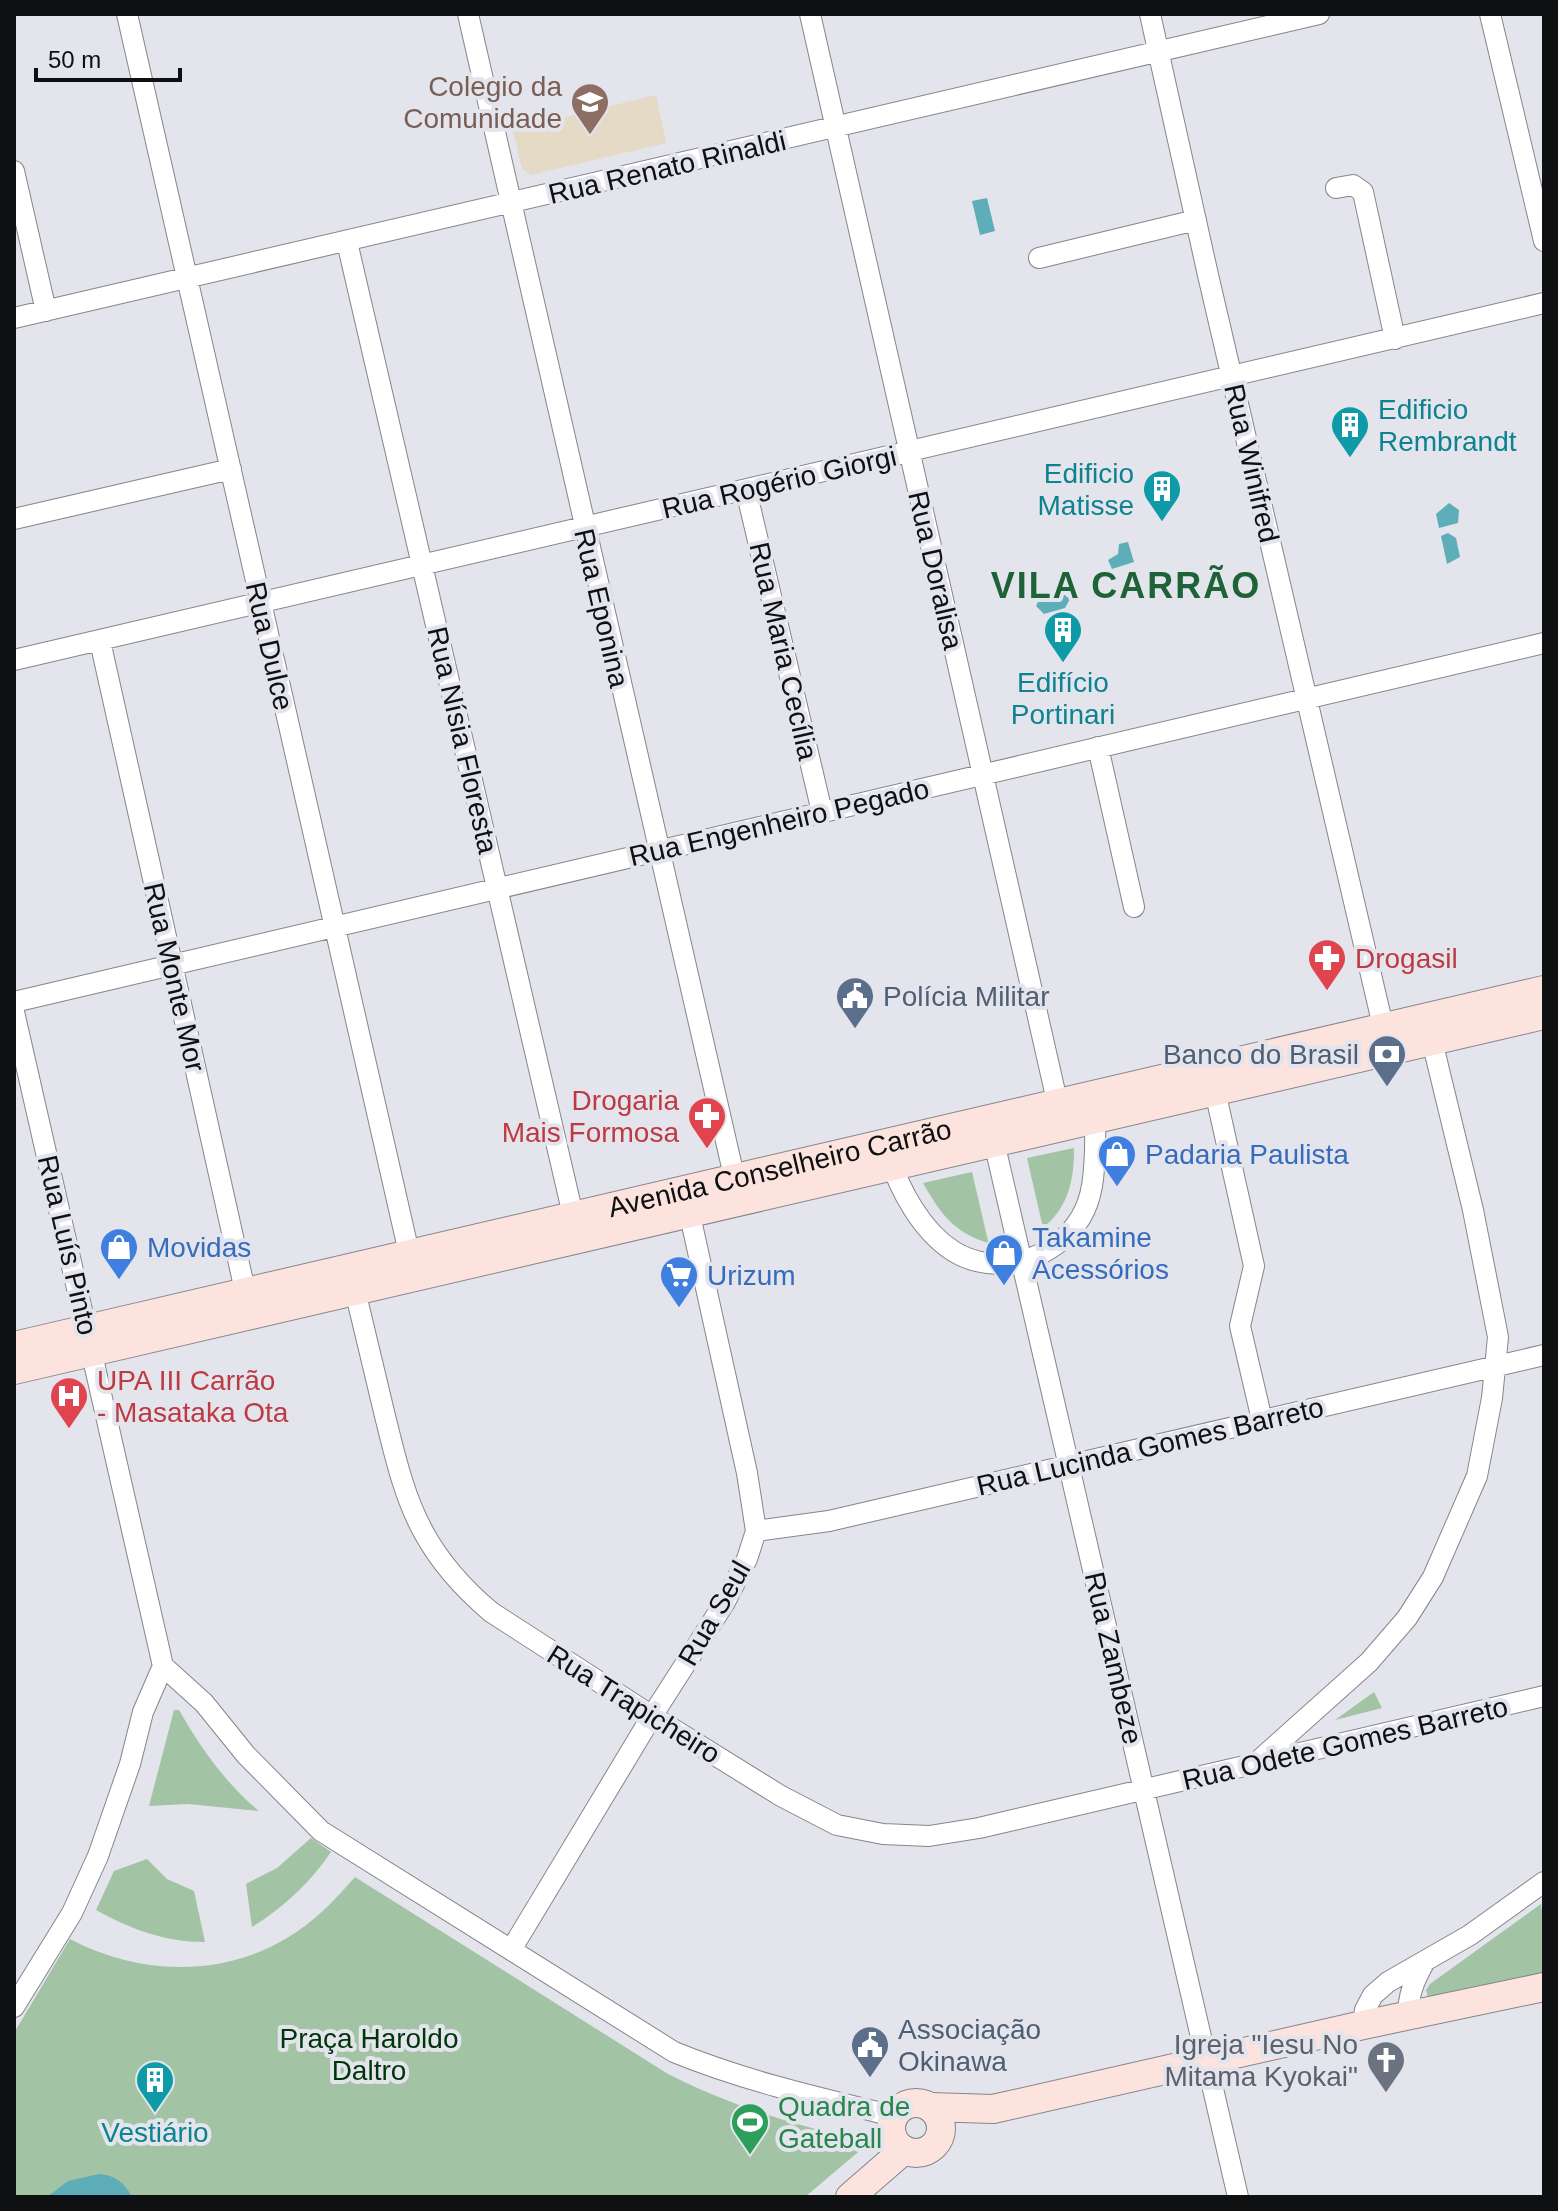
<svg xmlns="http://www.w3.org/2000/svg" width="1558" height="2211" viewBox="0 0 1558 2211" font-family="Arial,sans-serif">
<style>
.education{fill:#e4dac5}
.green{fill:#a2c3a4}
.water{fill:#5eaeba}
.lines{fill:none;stroke-linecap:round;stroke-linejoin:round}
.street-casing{stroke:#85858c;stroke-width:22}
.secondary-casing{stroke:#85858c;stroke-width:30}
.street{stroke:#fff;stroke-width:20}
.secondary{stroke:#fde3de;stroke-width:28}
.labels{text-anchor:middle;stroke-width:8;stroke-linejoin:round;paint-order:stroke}
.education-label{font-size:28px;fill:#785e54;stroke:#e3e4ec;text-anchor:end}
.street-label{font-size:28px;fill:#0f1012;stroke:#e3e4ec}
.culture-label{font-size:28px;fill:#0d838f;stroke:#e3e4ec}
.health-label{font-size:28px;fill:#be3a42;stroke:#e3e4ec;text-anchor:start}
.service-label{font-size:28px;fill:#4e5e75;stroke:#e3e4ec;text-anchor:start}
.shop-label{font-size:28px;fill:#366cbe;stroke:#e3e4ec;text-anchor:start}
.park-label{font-size:28px;fill:#00350a;stroke:#e3e4ec}
.worship-label{font-size:28px;fill:#5b616d;stroke:#e3e4ec;text-anchor:end}
.leisure-label{font-size:28px;fill:#27864d;stroke:#e3e4ec;text-anchor:start}
.district-label{font-size:36px;font-weight:bold;letter-spacing:2px;fill:#1d6337;stroke:#e3e4ec}
</style>
<rect width="100%" height="100%" fill="#e3e4ec"/>
<path class="education" d="M656,95L666,143L531,175L522,169L513,130Z"/>
<path class="green" d="M1074,1148C1074,1180 1069,1206 1043,1228L1027,1158Z
M972,1172L988,1241V1243C953,1232 941,1214 923,1183Z
M1374,1692L1382,1708L1335,1720Z
M174,1710H179C200,1747 226,1784 259,1811L188,1804L149,1806Z
M311,1838L331,1852C310,1883 284,1907 252,1927L246,1884L277,1868Z
M147,1859L167,1879L194,1891L205,1942C165,1942 130,1929 96,1910L114,1871Z
M355,1877L668,2074C733,2107 800,2127 870,2142L805,2197H14V2033L70,1939C137,1975 221,1978 287,1938C314,1922 335,1900 355,1877Z
M1541,1904L1544,1927V1977L1428,1997L1426,1990L1430,1984Z"/>
<path class="water" d="M987,198L995,231L980,235L972,201Z
M1449,503L1459,510L1458,523L1439,528L1436,514Z
M1448,533L1456,538L1460,557L1447,564L1441,536Z
M1128,542L1134,562L1112,569L1108,560L1118,554L1119,544Z
M1062,593L1070,599L1065,608L1044,614L1036,606L1040,598Z
M99,2174C115,2175 125,2183 132,2197H47L68,2181Z"/>
<g class="lines">
<defs>
<path id="street" d="M127,14L412,1266
M468,14L737,1189
M810,14L1060,1114
M1150,14L1208,275L1386,1039
M1490,14L1544,241
M14,171L46,311
M1336,188L1353,185L1363,192L1395,339
M347,242L576,1228
M1039,258L1196,220
M14,318L1319,14
M746,490L822,812
M14,519L231,469
M100,641L248,1304
M14,660L1544,303
M1098,747L1134,907
M14,1002L1544,643
M14,1012L163,1666
M1215,1091L1254,1266L1240,1326L1262,1420
M991,1129L1238,2197
M889,1155C899,1190 922,1231 953,1251C996,1278 1056,1260 1081,1217C1093,1197 1094,1174 1095,1151C1095,1137 1096,1123 1094,1108
M352,1278C363,1324 374,1370 385,1416C395,1456 404,1497 424,1533C441,1564 465,1590 491,1612L652,1716L781,1796L837,1825L883,1834L929,1836L979,1828L1544,1696
M756,1531L829,1521L1544,1355
M163,1666L204,1703L246,1755L321,1831L674,2052C745,2081 819,2098 894,2116
M1256,1763L1369,1662L1407,1618L1433,1577L1477,1476L1492,1398L1498,1337L1473,1210L1432,1041
M511,1950L652,1716L725,1602L747,1559L756,1531L747,1473L687,1202
M14,2007L72,1913L98,1856L130,1764L143,1712L163,1666
M1408,2017C1408,1995 1414,1981 1424,1963
M1363,2025L1365,2010L1373,1995L1388,1982L1470,1935L1544,1882"/>
<g id="secondary">
<path id="s1" d="M14,1346L1544,990"/>
<path d="M14,1370L1544,1015"/>
<circle cx="916" cy="2128" r="25"/>
<path d="M930,2107L993,2109L1363,2025L1544,1987"/>
<path d="M850,2197L904,2150"/>
</g>
</defs>
<use href="#street" class="street-casing"/>
<use href="#secondary" class="secondary-casing"/>
<use href="#street" class="street"/>
<use href="#secondary" class="secondary"/>
</g>
<defs>
<symbol id="school-pin" viewBox="-11 -11 22 30"><path d="M0 17L-7.5 6A9.5 9.5 0 1 1 7.5 6Z" fill="#8d6e63" stroke="#e3e4ec"/><path d="M0-5L7-2L0 1L-7-2ZM-4 1L0 2.5L4 1V4Q0 6-4 4Z" fill="#fff"/></symbol>
<symbol id="building-pin" viewBox="-11 -11 22 30"><path d="M0 17L-7.5 6A9.5 9.5 0 1 1 7.5 6Z" fill="#0f9aa8" stroke="#e3e4ec"/><path d="M-4-6H4V6H1V3H-1V6H-4ZM-2.5-4.3h1.7v1.8h-1.7ZM.8-4.3h1.7v1.8H.8ZM-2.5-1h1.7V.8h-1.7ZM.8-1h1.7V.8H.8Z" fill="#fff"/></symbol>
<symbol id="pharmacy-pin" viewBox="-11 -11 22 30"><path d="M0 17L-7.5 6A9.5 9.5 0 1 1 7.5 6Z" fill="#e0444e" stroke="#e3e4ec"/><path d="M-2-6h4v4h4v4h-4v4h-4v-4h-4v-4h4Z" fill="#fff"/></symbol>
<symbol id="civic-pin" viewBox="-11 -11 22 30"><path d="M0 17L-7.5 6A9.5 9.5 0 1 1 7.5 6Z" fill="#5c6f8a" stroke="#e3e4ec"/><path d="M-.6-6.5H3V-4.5H.6V-3L4-1V1h2V6H-6V1h2V-1L-.6-3ZM-1.2 2.5V6h2.4V2.5Z" fill="#fff"/></symbol>
<symbol id="bank-pin" viewBox="-11 -11 22 30"><path d="M0 17L-7.5 6A9.5 9.5 0 1 1 7.5 6Z" fill="#5c6f8a" stroke="#e3e4ec"/><path d="M-6-4H6V4H-6ZM0-2.3a2.3 2.3 0 1 0 0 4.6a2.3 2.3 0 1 0 0-4.6Z" fill="#fff"/></symbol>
<symbol id="shop-pin" viewBox="-11 -11 22 30"><path d="M0 17L-7.5 6A9.5 9.5 0 1 1 7.5 6Z" fill="#3f7fe0" stroke="#e3e4ec"/><path d="M-5-2.5h2.3a2.7 3.5 0 0 1 5.4 0H5L5.5 6h-11ZM-1.5-2.5h3a1.5 2.3 0 0 0-3 0Z" fill="#fff"/></symbol>
<symbol id="supermarket-pin" viewBox="-11 -11 22 30"><path d="M0 17L-7.5 6A9.5 9.5 0 1 1 7.5 6Z" fill="#3f7fe0" stroke="#e3e4ec"/><path d="M-6-5.5h2.5l.6 2H6L4.5 2H-2.5L-4.4-4H-6ZM-1.5 3.2a1.3 1.3 0 1 0 .1 0ZM3 3.2a1.3 1.3 0 1 0 .1 0Z" fill="#fff"/></symbol>
<symbol id="hospital-pin" viewBox="-11 -11 22 30"><path d="M0 17L-7.5 6A9.5 9.5 0 1 1 7.5 6Z" fill="#e0444e" stroke="#e3e4ec"/><path d="M-5-5h3v3.5h4V-5h3V5h-3V1.5h-4V5h-3Z" fill="#fff"/></symbol>
<symbol id="church-pin" viewBox="-11 -11 22 30"><path d="M0 17L-7.5 6A9.5 9.5 0 1 1 7.5 6Z" fill="#6b7280" stroke="#e3e4ec"/><path d="M-1.2-6h2.4v3.5h3.3v2.4h-3.3V6h-2.4V-.1h-3.3v-2.4h3.3Z" fill="#fff"/></symbol>
<symbol id="stadium-pin" viewBox="-11 -11 22 30"><path d="M0 17L-7.5 6A9.5 9.5 0 1 1 7.5 6Z" fill="#2e9e5b" stroke="#e3e4ec"/><path d="M0-5a6.5 5 0 1 0 0 10a6.5 5 0 1 0 0-10ZM-3.5-1.8h7v3.6h-7Z" fill="#fff"/></symbol>
</defs>
<g fill-rule="evenodd">
<use href="#school-pin" x="568" y="80" width="44" height="60"/>
<use href="#building-pin" x="1328" y="403" width="44" height="60"/>
<use href="#building-pin" x="1140" y="467" width="44" height="60"/>
<use href="#building-pin" x="1041" y="608" width="44" height="60"/>
<use href="#pharmacy-pin" x="1305" y="936" width="44" height="60"/>
<use href="#civic-pin" x="833" y="974" width="44" height="60"/>
<use href="#bank-pin" x="1365" y="1032" width="44" height="60"/>
<use href="#pharmacy-pin" x="685" y="1094" width="44" height="60"/>
<use href="#shop-pin" x="1095" y="1132" width="44" height="60"/>
<use href="#shop-pin" x="97" y="1225" width="44" height="60"/>
<use href="#shop-pin" x="982" y="1231" width="44" height="60"/>
<use href="#supermarket-pin" x="657" y="1253" width="44" height="60"/>
<use href="#hospital-pin" x="47" y="1374" width="44" height="60"/>
<use href="#civic-pin" x="848" y="2023" width="44" height="60"/>
<use href="#church-pin" x="1364" y="2038" width="44" height="60"/>
<use href="#building-pin" x="133" y="2058" width="44" height="60"/>
<use href="#stadium-pin" x="728" y="2100" width="44" height="60"/>
</g>
<g class="labels">
<g class="education-label">
<text x="562" y="96">Colegio da<tspan x="562" dy="32">Comunidade</tspan></text>
</g>
<g class="street-label">
<text transform="translate(667 167) rotate(-13)" y="10">Rua Renato Rinaldi</text>
<text transform="translate(1252 463) rotate(77)" y="10">Rua Winifred</text>
<text transform="translate(779 482) rotate(-13)" y="10">Rua Rogério Giorgi</text>
<text transform="translate(936 570) rotate(77)" y="10">Rua Doralisa</text>
<text transform="translate(602 608) rotate(77)" y="10">Rua Eponina</text>
<text transform="translate(270 646) rotate(77)" y="10">Rua Dulce</text>
<text transform="translate(784 651) rotate(77)" y="10">Rua Maria Cecília</text>
<text transform="translate(463 740) rotate(77)" y="10">Rua Nísia Floresta</text>
<text transform="translate(779 822) rotate(-13)" y="10">Rua Engenheiro Pegado</text>
<text transform="translate(175 977) rotate(77)" y="10">Rua Monte Mor</text>
<text dy="10" stroke="none"><textPath href="#s1" startOffset="786">Avenida Conselheiro Carrão</textPath></text>
<text transform="translate(68 1245) rotate(77)" y="10">Rua Luís Pinto</text>
<text transform="translate(1150 1446) rotate(-13)" y="10">Rua Lucinda Gomes Barreto</text>
<text transform="translate(714 1613) rotate(-60)" y="10">Rua Seul</text>
<text transform="translate(1114 1658) rotate(77)" y="10">Rua Zambeze</text>
<text transform="translate(634 1704) rotate(32)" y="10">Rua Trapicheiro</text>
<text transform="translate(1345 1743) rotate(-13)" y="10">Rua Odete Gomes Barreto</text>
</g>
<g class="culture-label">
<text x="1378" y="419" text-anchor="start">Edificio<tspan x="1378" dy="32">Rembrandt</tspan></text>
<text x="1134" y="483" text-anchor="end">Edificio<tspan x="1134" dy="32">Matisse</tspan></text>
<text x="1063" y="692">Edifício<tspan x="1063" dy="32">Portinari</tspan></text>
<text x="155" y="2142">Vestiário</text>
</g>
<g class="health-label">
<text x="1355" y="968">Drogasil</text>
<text x="679" y="1110" text-anchor="end">Drogaria<tspan x="679" dy="32">Mais Formosa</tspan></text>
<text x="97" y="1390">UPA III Carrão<tspan x="97" dy="32">- Masataka Ota</tspan></text>
</g>
<g class="service-label">
<text x="883" y="1006">Polícia Militar</text>
<text x="1359" y="1064" text-anchor="end">Banco do Brasil</text>
<text x="898" y="2039">Associação<tspan x="898" dy="32">Okinawa</tspan></text>
</g>
<g class="shop-label">
<text x="1145" y="1164">Padaria Paulista</text>
<text x="1032" y="1247">Takamine<tspan x="1032" dy="32">Acessórios</tspan></text>
<text x="147" y="1257">Movidas</text>
<text x="707" y="1285">Urizum</text>
</g>
<g class="park-label">
<text x="369" y="2048">Praça Haroldo<tspan x="369" dy="32">Daltro</tspan></text>
</g>
<g class="worship-label">
<text x="1358" y="2054">Igreja "Iesu No<tspan x="1358" dy="32">Mitama Kyokai"</tspan></text>
</g>
<g class="leisure-label">
<text x="778" y="2116">Quadra de<tspan x="778" dy="32">Gateball</tspan></text>
</g>
<g class="district-label">
<text x="1126" y="598">VILA CARRÃO</text>
</g>
</g>
<rect width="1558" height="2211" fill="none" stroke="#0f1012" stroke-width="32"/>
<path d="M36 68v12h144v-12" fill="none" stroke="#0f1012" stroke-width="4"/>
<text x="48" y="68" font-size="24" fill="#0f1012" stroke="#e3e4ec" stroke-width="6" paint-order="stroke">50 m</text>
</svg>
